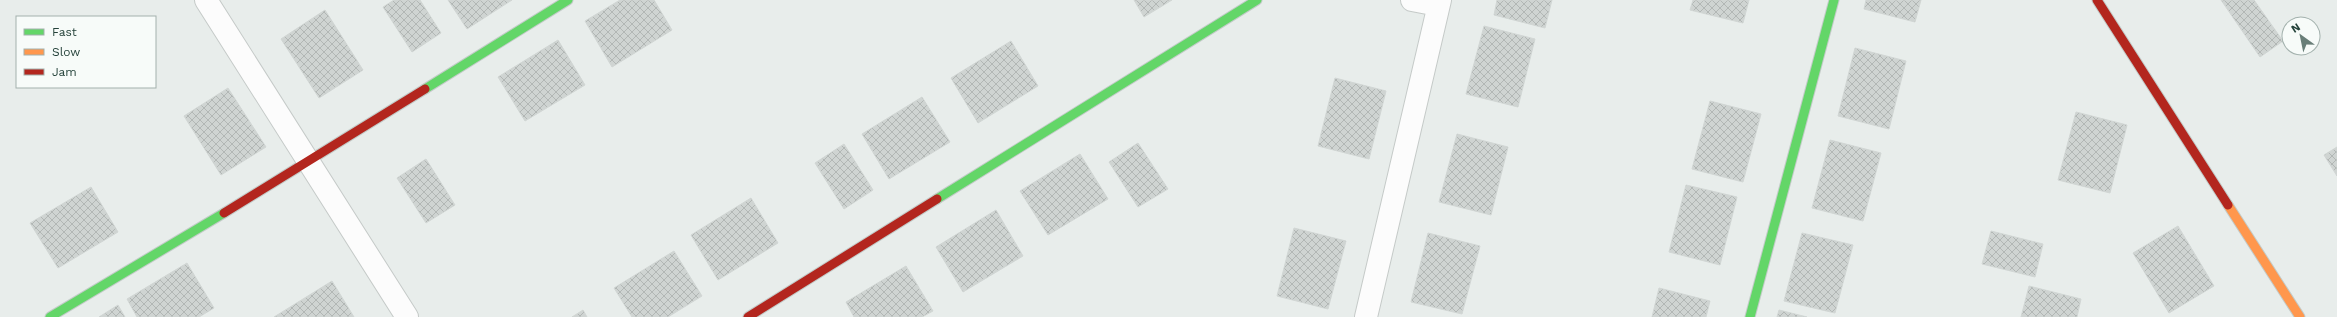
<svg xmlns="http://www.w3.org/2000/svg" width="2337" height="317" viewBox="0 0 2337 317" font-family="'Work Sans',sans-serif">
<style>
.building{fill:url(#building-cross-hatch);stroke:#d1d6d4}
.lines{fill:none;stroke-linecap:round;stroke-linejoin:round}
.street-casing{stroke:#c5cac8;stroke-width:24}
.fast-casing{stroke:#c3cbc8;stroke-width:11}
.slow-casing{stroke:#c3cbc8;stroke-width:11}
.jam-casing{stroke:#c3cbc8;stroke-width:11}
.street{stroke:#fcfcfc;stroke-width:22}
.fast{stroke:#63d668;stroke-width:9}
.slow{stroke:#ff974d;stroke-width:9}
.jam{stroke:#b3261e;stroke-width:9}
</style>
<defs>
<pattern id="building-cross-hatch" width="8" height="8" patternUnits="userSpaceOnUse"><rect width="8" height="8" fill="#cfd4d2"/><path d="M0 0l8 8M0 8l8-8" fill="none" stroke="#b2b7b5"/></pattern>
</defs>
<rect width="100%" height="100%" fill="#e8edeb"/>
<path class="building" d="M394,0H420L441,33L412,52L383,7Z
M448,0H512L467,29Z
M620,0H654L672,30L612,67L585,21Z
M1134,0H1172L1144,17Z
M1497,0H1552L1545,28L1494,15Z
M1693,0H1749L1743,23L1690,10Z
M1866,0H1921L1915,22L1864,9Z
M2221,0H2254L2283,41L2260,57Z
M325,10L363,70L319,98L281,39Z
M1484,26L1535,39L1518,107L1466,94Z
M558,40L585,85L525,121L498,77Z
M1011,41L1038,86L978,123L951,78Z
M1855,48L1906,61L1889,129L1838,116Z
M1335,78L1386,91L1369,159L1318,146Z
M228,88L266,147L221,175L184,116Z
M922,97L950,142L889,179L862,134Z
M1710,101L1761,114L1743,182L1692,169Z
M2076,112L2127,125L2110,193L2058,180Z
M1457,134L1508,147L1491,215L1439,202Z
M1830,140L1881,153L1863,221L1812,208Z
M1138,143L1168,189L1138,207L1109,162Z
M844,144L873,190L844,209L815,163Z
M2337,147V176L2324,155Z
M1080,154L1108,199L1048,235L1020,191Z
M426,159L455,205L426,223L397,178Z
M1686,185L1737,197L1720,265L1669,252Z
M91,187L118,232L58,268L30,223Z
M751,198L778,243L718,280L691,235Z
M996,210L1023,256L963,292L936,247Z
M2178,226L2214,286L2169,313L2133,253Z
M1294,228L1346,241L1328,309L1277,296Z
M1991,231L2043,244L2035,277L1982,264Z
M1428,233L1480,246L1462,314L1411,302Z
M1802,233L1853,245L1835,313L1784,301Z
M674,251L702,296L668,317H632L614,288Z
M187,263L214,308L199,317H137L127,299Z
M906,266L933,311L922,317H854L846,302Z
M332,281L354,317H274Z
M2029,286L2081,299L2077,317H2021Z
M1659,288L1710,301L1706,317H1652Z
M118,305L125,317H99Z
M583,310L587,317H572Z
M1779,310L1807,317H1777Z"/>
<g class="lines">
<defs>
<path id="street" d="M206,0L407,317
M1412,0L1438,5
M1366,317L1440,0"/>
<path id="fast" d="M425,89L568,0
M937,199L1257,0
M50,317L224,213
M1750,317L1834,0"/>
<path id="slow" d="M2228,205L2300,317"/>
<path id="jam" d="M2097,0L2228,205
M224,213L425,89
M748,317L937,199"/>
</defs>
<use href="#street" class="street-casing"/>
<use href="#fast" class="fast-casing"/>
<use href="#slow" class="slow-casing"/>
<use href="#jam" class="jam-casing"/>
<use href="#street" class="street"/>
<use href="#fast" class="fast"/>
<use href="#slow" class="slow"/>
<use href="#jam" class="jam"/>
</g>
<rect x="16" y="16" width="140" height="72" fill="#f7fbf9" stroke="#a3b1ad"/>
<rect x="24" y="29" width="20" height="6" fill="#63d668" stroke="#a3b1ad"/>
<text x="52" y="36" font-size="12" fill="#24423a">Fast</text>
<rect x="24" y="49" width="20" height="6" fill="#ff974d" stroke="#a3b1ad"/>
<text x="52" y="56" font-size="12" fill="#24423a">Slow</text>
<rect x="24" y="69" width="20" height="6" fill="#b3261e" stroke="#a3b1ad"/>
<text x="52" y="76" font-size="12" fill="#24423a">Jam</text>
<g transform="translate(2301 36) rotate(327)"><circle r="19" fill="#f7fbf9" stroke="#a3b1ad"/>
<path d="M0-3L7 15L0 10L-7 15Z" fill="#697e78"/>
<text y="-6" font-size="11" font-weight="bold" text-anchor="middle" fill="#24423a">N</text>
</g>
</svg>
